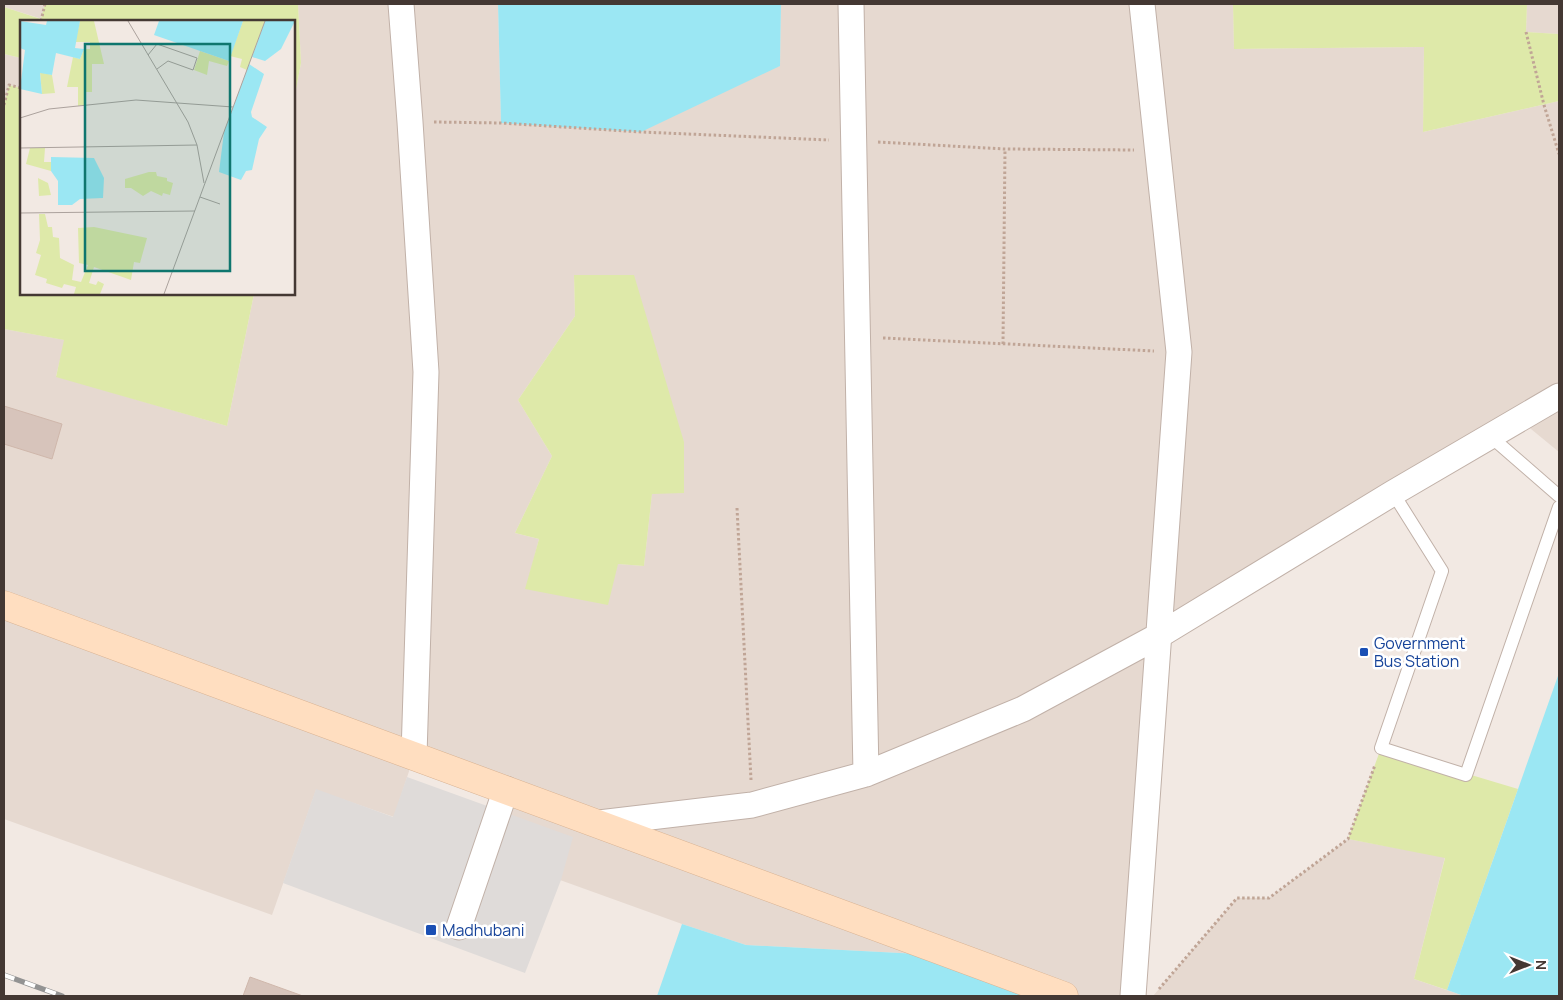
<svg xmlns="http://www.w3.org/2000/svg" width="1563" height="1000" viewBox="0 0 1563 1000" font-family="Manrope,sans-serif">
<style>
.residential{fill:#e6d9d0;fill-rule:evenodd}
.green{fill:#dee9a9}
.parking{fill:#dfdbd9}
.water{fill:#9be7f3}
.building{fill:#d7c4bb;stroke:#cfb7ab}
.lines{fill:none;stroke-linecap:round;stroke-linejoin:round}
.service-casing{stroke:#c1b1a8;stroke-width:14}
.minor-casing{stroke:#c1b1a8;stroke-width:27}
.secondary-casing{stroke:#d8b292;stroke-width:29}
.path{stroke:#c0a596;stroke-width:3;stroke-dasharray:2.5 2.5;stroke-linecap:butt}
.service{stroke:#fff;stroke-width:12}
.minor{stroke:#fff;stroke-width:25}
.secondary{stroke:#ffdec0;stroke-width:28}
.rail-casing{stroke:#939393;stroke-width:5.5}
.rail{stroke:#fff;stroke-width:4;stroke-dasharray:11;stroke-linecap:butt}
.transit-dot{fill:#1a4fb4;stroke:#fff;stroke-width:2}
.labels{text-anchor:middle;stroke-width:5;stroke-linejoin:round;paint-order:stroke}
.transit-label{font-size:16px;fill:#164399;stroke:#fff;text-anchor:start}
.inset-road{fill:none;stroke:#aca29d;stroke-width:1}
.view{fill:#0f766e;fill-opacity:0.15;stroke:#0f766e;stroke-width:2.5}
.inset-edge{fill:none;stroke:#443833;stroke-width:2.5}
</style>
<rect width="100%" height="100%" fill="#f2e9e3"/>
<path class="residential" d="M4,4H45L42,19L4,7Z
M298,4H498L501,123L780,66L781,4H1233L1234,49L1424,47L1423,132L1559,101V452L1519,419L1159,636L1133,996H1064L957,956L746,945L682,924L485,853L506,789L414,756L394,817L316,790L272,915L4,819V329L65,340L56,376L227,426L254,294H294V100L301,63ZM574,275L652,493L644,566L618,564L526,589L539,539L515,533L552,456L518,400L575,316Z
M1527,4H1559V34L1526,32Z
M4,54L21,58V88L9,85L4,105Z
M1348,839L1445,857L1414,979L1464,996H1153L1237,898H1269Z"/>
<path class="green" d="M45,4H298L301,63L294,100V21H21V58L4,54V7L41,19Z
M1233,4H1527L1526,32L1559,34V101L1423,132L1424,47L1234,49Z
M9,85L21,88V294H254L227,426L56,377L64,340L4,329V105Z
M574,275H634L684,442V493L652,494L644,566L618,564L608,605L525,589L539,539L515,533L552,456L518,400L575,316Z
M1381,748L1518,789L1447,990L1414,979L1445,858L1348,839Z"/>
<path class="parking" d="M407,777L573,837L561,880L525,973L283,883L316,789L393,817Z"/>
<path class="water" d="M498,4H781L780,66L641,132L501,123Z
M1559,673V996H1464L1447,990Z
M682,924L746,945L957,956L1064,996H657Z"/>
<path class="building" d="M4,406L62,424L52,459L4,444Z
M250,977L303,996H243Z"/>
<g class="lines">
<defs>
<path id="service" d="M1490,436L1559,496
M1393,493L1442,571L1381,748L1466,775L1559,507"/>
<path id="minor" d="M401,4L410,122L426,372L414,755
M851,4L866,774
M599,823L752,805L866,774L1023,709L1158,636L1393,493L1559,396
M459,927L506,789
M1133,996L1179,352L1142,4"/>
<path id="secondary" d="M4,605L1064,996"/>
</defs>
<use href="#service" class="service-casing"/>
<use href="#minor" class="minor-casing"/>
<use href="#secondary" class="secondary-casing"/>
<path class="path" d="M41,21L45,4
M1526,32L1544,105L1559,154
M4,105L9,85L21,88
M434,122L501,123L641,132L829,140
M878,142L1005,149L1134,150
M883,338L1154,351
M1003,344L1005,149
M737,508L751,780
M1159,989L1237,898H1269L1348,839L1375,765"/>
<use href="#service" class="service"/>
<use href="#minor" class="minor"/>
<use href="#secondary" class="secondary"/>
<defs>
<path id="rail" d="M4,975L62,996"/>
</defs>
<use href="#rail" class="rail-casing"/>
<use href="#rail" class="rail"/>
</g>
<g class="transit-dot">
<rect x="1359" y="647" width="10" height="10" rx="2.5"/>
<rect x="425" y="924" width="12" height="12" rx="2.5"/>
</g>
<g class="labels">
<g class="transit-label">
<text x="1374" y="649">Government<tspan x="1374" dy="18">Bus Station</tspan></text>
<text x="442" y="936">Madhubani</text>
</g>
</g>
<g transform="translate(20 20)">
<rect width="275" height="275" fill="#f2e9e3"/>
<path d="M60,1H74L84,44H72V72H65V85L58,86V67H47L53,37L60,39L64,29H70V22H55ZM223,1H245L227,50L220,47L222,39L210,36ZM180,31L209,41L207,46L189,41L187,55L174,50ZM20,52L32,55L35,73L22,74ZM10,128H25L24,142H31V151L6,144ZM129,152H136L137,156L147,158V161L153,163L150,175L143,173L142,176L131,171L123,176L111,168H105V159ZM18,158L28,163L31,175L19,176ZM19,194H25L28,207H32L33,217L39,218L40,238L54,245L52,260L61,262L68,245L59,243L58,208L74,207L127,218L120,243L114,242L111,260L74,247L69,263L76,265L78,261L84,264L80,274H54L56,267L44,264L42,268L26,263L27,259L15,255L21,235L16,233L20,220Z" fill="#dee9a9"/>
<path d="M0,1L26,5L27,1H60L55,28L64,29L60,39L36,33L32,55L20,53L22,74L0,69L5,30L0,28ZM139,1H223L209,41L134,15ZM245,1H275L261,29L245,41L232,37ZM229,44L244,54L231,92L232,97L247,107L239,119L232,150L226,151L221,160L199,152L204,112ZM31,137L74,138L84,158L83,178L60,179L52,185H38V161L31,151Z" fill="#9be7f3"/>
<path class="inset-road" d="M108,1L168,102L177,125L184,163M128,35L137,24L177,38L173,50L148,41L137,49M0,98L29,89L116,80L213,87M0,128L177,125M180,177L200,184M0,193L175,191M144,274L245,1"/>
<path class="view" d="M65,24H210V251H65Z"/>
<rect width="275" height="275" class="inset-edge"/>
</g>
<rect width="1563" height="1000" fill="none" stroke="#443833" stroke-width="10"/>
<g transform="translate(1528 965) rotate(90)" stroke="#ffffff" stroke-width="4" paint-order="stroke">
<path d="M0-4L9 19L0 12L-9 19Z" fill="#443833"/>
<text y="-8" font-size="14" font-weight="bold" text-anchor="middle" fill="#443833">N</text>
</g>
</svg>
